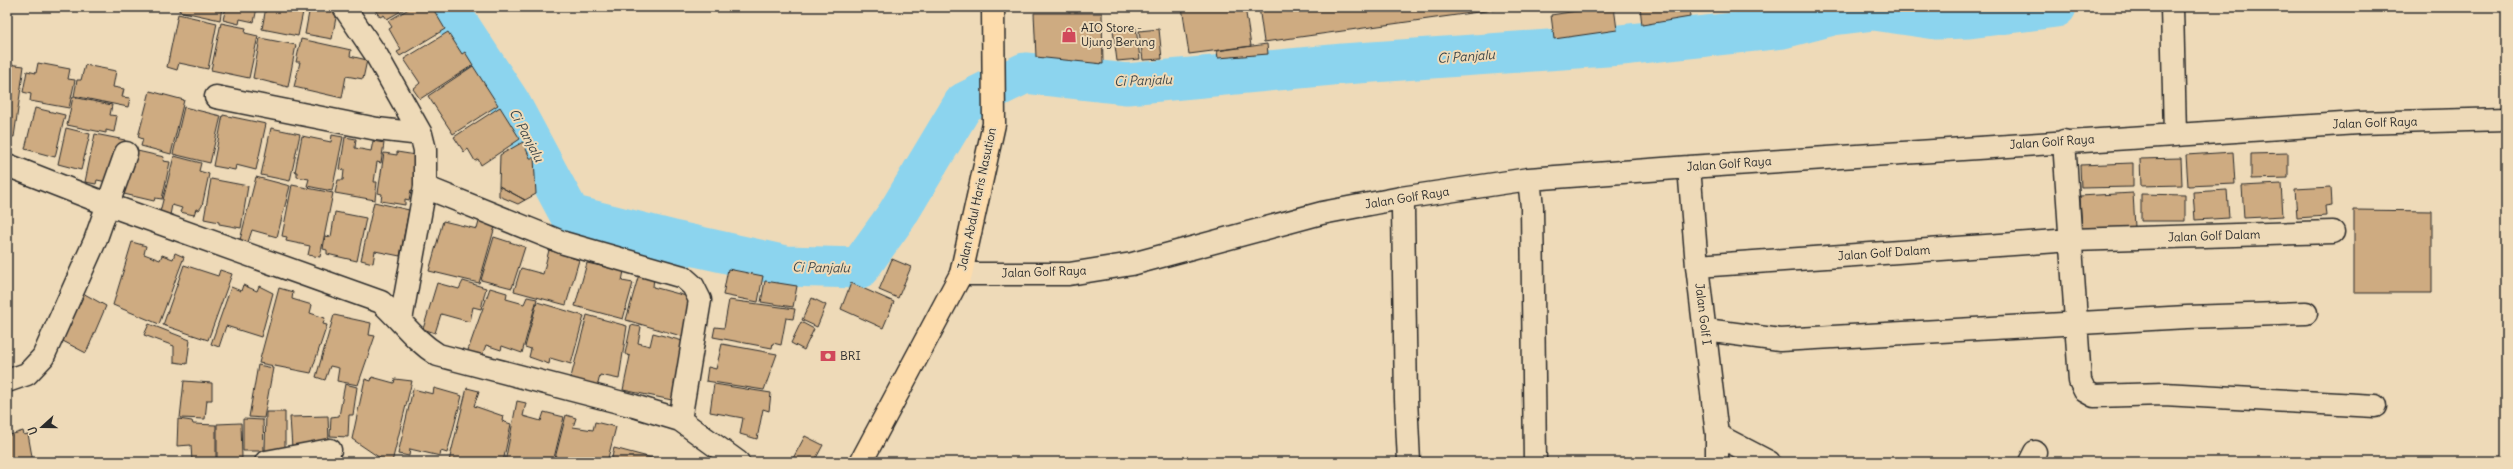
<svg xmlns="http://www.w3.org/2000/svg" width="2513" height="469" viewBox="0 0 2513 469" font-family="Delius,sans-serif">
<style>
.lines{fill:none;stroke-linecap:round;stroke-linejoin:round}
.river{stroke:#8cd4ee;stroke-width:41}
.building{fill:#ceab81;stroke:#2b2b2b}
.minor-casing{stroke:#2b2b2b;stroke-width:25}
.highway-casing{stroke:#2b2b2b;stroke-width:25}
.minor{stroke:#eedab8;stroke-width:22}
.highway{stroke:#fddcac;stroke-width:22}
.labels{text-anchor:middle;stroke-width:4;stroke-linejoin:round;paint-order:stroke}
.poi-label{font-size:12px;fill:#2b2b2b;stroke:#eedab8;text-anchor:start}
.street-label{font-size:12px;fill:#2b2b2b;stroke:#eedab8}
.water-label{font-size:13px;font-style:italic;fill:#3a4448;stroke:#eedab8}
</style>
<rect width="100%" height="100%" fill="#eedab8"/>
<filter id="ink" filterUnits="userSpaceOnUse"><feTurbulence type="fractalNoise" baseFrequency=".025" numOctaves="2"/><feDisplacementMap in="SourceGraphic" scale="8" xChannelSelector="R" yChannelSelector="G"/><feConvolveMatrix kernelMatrix="1 2 1 2 8 2 1 2 1" color-interpolation-filters="sRGB"/></filter>
<g filter="url(#ink)">
<g class="lines">
<path class="river" d="M447,7L510,103L570,215L673,241L786,266L859,268L897,215L964,103L1025,73L1127,84L1343,64L1621,45L1783,28L1833,15L1874,10L1936,19L1969,18L2056,7"/>
</g>
<path class="building" d="M180,7H222L220,20L179,11Z
M226,7H264L263,9L257,8L254,22L240,19L239,24L223,20Z
M266,7H304L298,36L262,29Z
M310,7H328L327,10L337,12L332,39L305,34Z
M373,7H408L387,19L384,15L380,17Z
M412,7H432L445,29L400,56L397,52L401,50L389,29L392,27L388,21Z
M1182,7H1245L1251,46L1189,54Z
M1259,7H1514L1264,42Z
M1603,7H1614L1617,30L1554,39L1551,15Z
M1640,7H1689L1690,17L1642,25Z
M1739,7H1750L1751,9L1740,11Z
M1034,13H1102L1103,64L1036,57Z
M178,14L217,23L208,69L179,63L177,70L167,67Z
M221,23L246,28L245,33L258,36L249,78L211,70Z
M1136,28L1140,59L1117,61L1113,30Z
M1159,29L1162,59L1143,60L1139,31Z
M448,32L462,54L465,52L473,65L420,99L413,89L420,83L404,59Z
M260,38L296,45L288,87L253,78Z
M301,39L351,50L350,56L367,60L363,79L346,76L342,98L294,87L300,62H296Z
M1267,44L1268,54L1218,58L1217,51Z
M38,63L70,69L68,79L75,80L69,108L30,101L31,94L23,92L27,71L36,73Z
M7,64L24,66L14,137L7,136Z
M85,65L116,71L113,87L124,89L122,97L130,98L128,107L74,96L77,80H81Z
M473,66L498,105L453,134L428,96Z
M150,91L184,100L171,154L141,146L143,139L138,137Z
M73,97L112,105L110,115L117,116L114,132L106,130V133L67,125Z
M184,107L221,116L210,163L173,154Z
M500,107L520,139L481,165L478,159L475,161L468,149L464,152L454,137Z
M35,108L65,115L55,157L25,149Z
M223,115L266,124L256,170L236,165L235,170L213,166Z
M66,128L90,134L81,170L58,164Z
M271,128L300,134L290,181L261,175Z
M95,134L125,140L121,157L113,155L107,182L97,180L96,184L85,182Z
M332,135L343,137L332,191L307,186L309,179L297,177V172H295L302,136L331,142Z
M345,137L356,139L355,148L371,151L373,141L384,143L381,163L377,162L374,182H377L375,200L335,193L338,180H343L344,170L340,169Z
M523,142L530,158H534L536,194L525,200L499,186L500,155Z
M133,150L164,157L163,161L170,162L162,199L155,198L154,201L124,194Z
M397,152L416,155L417,171L414,191L411,190L409,200L405,199V205L381,201L382,194L378,193L384,153L397,155Z
M2233,152L2235,184L2188,186L2186,155Z
M2288,153V178L2251,179V154Z
M174,156L201,163L199,171L209,174L202,206L199,210L196,209L194,215L180,212L182,208L172,205L170,215L160,212Z
M2181,158L2182,185L2141,186L2140,159Z
M2133,163V187L2081,188L2080,165Z
M256,177L290,186L277,237L252,230L248,242L240,240Z
M211,179L248,186L241,228L219,224V222L204,219Z
M2281,184L2283,216L2244,218L2242,186Z
M292,185L333,193L320,257L308,255L310,246L286,241L287,237L282,236Z
M499,186L525,200L518,204L499,196Z
M2331,187L2332,205L2325,206L2326,216L2297,218L2295,189Z
M2227,190L2229,218L2195,220L2193,192Z
M2133,193L2135,227L2082,229L2080,196Z
M2141,194L2185,195V221H2141Z
M374,202L409,210L400,256L375,251L373,263L361,260Z
M2354,210L2432,211V293H2354Z
M335,212L366,218L357,261L327,254V250L323,249L325,236L331,237Z
M480,218L496,223L479,283L429,271L443,221L477,229Z
M494,237L525,247L512,288L481,280Z
M132,242L146,246L144,254L160,260L162,255L173,259L175,253L184,257L159,324L113,305Z
M549,250L579,260L566,305L514,291L521,268L543,274Z
M892,259L911,267L898,298L879,290Z
M587,263L624,271L622,281L633,283L623,319L575,306Z
M184,265L218,276L220,270L232,274L208,340L163,325Z
M728,269L763,276L758,302L723,295Z
M639,274L654,277L653,287L690,297L685,321L692,322L688,338L626,320Z
M463,281L486,288L481,309L473,307L470,322L441,314L435,333L423,329L437,283L459,289Z
M765,281L797,286L793,307L761,302Z
M851,283L894,302L883,328L841,309Z
M243,285L257,291L259,286L273,293L261,337L226,326L219,347L211,344L231,287L241,291Z
M279,288L293,292L292,299L312,305L310,313L325,318L323,324L327,325L311,373L259,363Z
M490,288L507,293L506,299L524,304L527,297L537,299L522,353L502,346L501,350L486,345L481,358L467,353Z
M81,292L106,306L86,353L59,339Z
M812,298L826,305L817,327L802,320Z
M729,300L795,309L793,319L786,318L781,345L773,343L772,348L713,337L715,327L724,328Z
M537,302L584,316L571,364L550,358L549,364L529,357L531,349L525,347Z
M334,315L371,323L369,335L375,336L358,385L337,381L339,368L330,366L325,380L316,377Z
M587,315L627,326L619,379L600,375L597,388L570,381Z
M801,322L814,329L804,350L791,343Z
M149,324L190,340L187,364L174,362V346L144,335Z
M631,325L641,327L638,343L650,346L653,333L683,341L672,400L623,390L630,356L625,354Z
M722,344L777,354L764,390L706,381L708,367L716,369Z
M258,365L273,368L264,418L249,417Z
M372,377L394,383L395,379L412,381L392,462H386L352,439L365,379L371,381Z
M184,381L212,383V400H207L205,419L180,418Z
M345,384L357,387L353,415H349L348,437L330,436L331,417L339,416Z
M714,384L771,393L769,411L763,409L757,439L740,434L743,418L710,412Z
M434,388L462,396L447,453L441,451L440,456L410,449L409,456L398,454L413,389L433,394Z
M467,388L479,391L474,406L503,416L502,421L511,424L503,462L449,461Z
M517,401L526,403L523,416L541,421L544,412L564,417L553,462H505Z
M266,412H285V451H265Z
M566,415L576,418L573,427L593,430L595,422L616,427L607,462H554Z
M328,416L329,441H316V444L292,448L290,417Z
M178,419L192,421L193,424L216,425V462H192L191,445L177,446Z
M243,419L263,420L264,451H243Z
M241,423L242,458L217,462V424Z
M23,431L24,435L28,434L33,462H9L7,436Z
M805,436L823,445L814,462H791Z
M614,448L667,462H611Z
M95,458V462H79V461Z
M76,459L77,462H57Z"/>
<g class="lines">
<defs>
<path id="minor" d="M344,7L377,56L421,134L425,150V187L401,320
M2172,7L2175,135
M216,97L377,129L421,134
M2064,141L2080,381L2085,391L2094,396L2164,394L2375,406
M7,165L109,205L381,302C401,320 415,341 438,355L634,406L680,420L738,462
M1689,167L1697,266L1717,435V462
M1529,179L1532,207L1535,462
M425,187L564,243L683,277L693,286L700,300L680,420
M1401,198L1403,209L1406,399L1409,462
M1697,266L2072,240L2333,232
M961,274H1069L1132,264L1322,213L1401,198L1529,179L1689,167L2358,123L2506,119
M1706,330L1780,340L2187,317L2306,313
M7,381L27,374L43,357L95,241L126,153
M1717,435L1769,462
M266,462L330,450
M2030,462L2035,452"/>
<path id="highway" d="M861,462L961,274L994,124L993,7"/>
</defs>
<use href="#minor" class="minor-casing"/>
<use href="#highway" class="highway-casing"/>
<use href="#minor" class="minor"/>
<use href="#highway" class="highway"/>
</g>
</g>
<defs>
<symbol id="shop-bare" viewBox="-9 -9 18 18"><path d="M-5-2.5h2.3a2.7 3.5 0 0 1 5.4 0H5L5.5 6h-11ZM-1.5-2.5h3a1.5 2.3 0 0 0-3 0Z" fill="#d1495b" stroke="#eedab8" stroke-width="2.5" paint-order="stroke"/></symbol>
<symbol id="bank-bare" viewBox="-9 -9 18 18"><path d="M-6-4H6V4H-6ZM0-2.3a2.3 2.3 0 1 0 0 4.6a2.3 2.3 0 1 0 0-4.6Z" fill="#d1495b" stroke="#eedab8" stroke-width="2.5" paint-order="stroke"/></symbol>
</defs>
<g fill-rule="evenodd">
<use href="#shop-bare" x="1058" y="24" width="22" height="22"/>
<use href="#bank-bare" x="817" y="345" width="22" height="22"/>
</g>
<g class="labels">
<g class="poi-label">
<text x="1081" y="32">AIO Store -<tspan x="1081" dy="14">Ujung Berung</tspan></text>
<text x="840" y="360">BRI</text>
</g>
<g class="street-label">
<text transform="translate(2375 123) rotate(-2)" y="4">Jalan Golf Raya</text>
<text transform="translate(2052 142) rotate(-4)" y="4">Jalan Golf Raya</text>
<text transform="translate(1729 164) rotate(-4)" y="4">Jalan Golf Raya</text>
<text transform="translate(1407 198) rotate(-9)" y="4">Jalan Golf Raya</text>
<text transform="translate(977 199) rotate(-78)" y="4">Jalan Abdul Haris Nasution</text>
<text transform="translate(2214 236) rotate(-2)" y="4">Jalan Golf Dalam</text>
<text transform="translate(1884 253) rotate(-4)" y="4">Jalan Golf Dalam</text>
<text transform="translate(1044 272) rotate(-2)" y="4">Jalan Golf Raya</text>
<text transform="translate(1703 314) rotate(83)" y="4">Jalan Golf I</text>
</g>
<g class="water-label">
<text transform="translate(1466 56) rotate(-4)" y="5">Ci Panjalu</text>
<text transform="translate(1143 80) rotate(-2)" y="5">Ci Panjalu</text>
<text transform="translate(527 135) rotate(62)" y="5">Ci Panjalu</text>
<text transform="translate(821 267) rotate(1)" y="5">Ci Panjalu</text>
</g>
</g>
<rect width="2513" height="469" fill="none" stroke="#eedab8" stroke-width="24"/>
<rect x="12" y="12" width="2489" height="445" fill="none" stroke="#2b2b2b" stroke-width="1.5" filter="url(#ink)"/>
<g transform="translate(42 427) rotate(249)" stroke="#eedab8" stroke-width="3" paint-order="stroke">
<path d="M0-3L7 15L0 10L-7 15Z" fill="#2b2b2b"/>
<text y="-6" font-size="11" font-weight="bold" text-anchor="middle" fill="#2b2b2b">U</text>
</g>
</svg>
